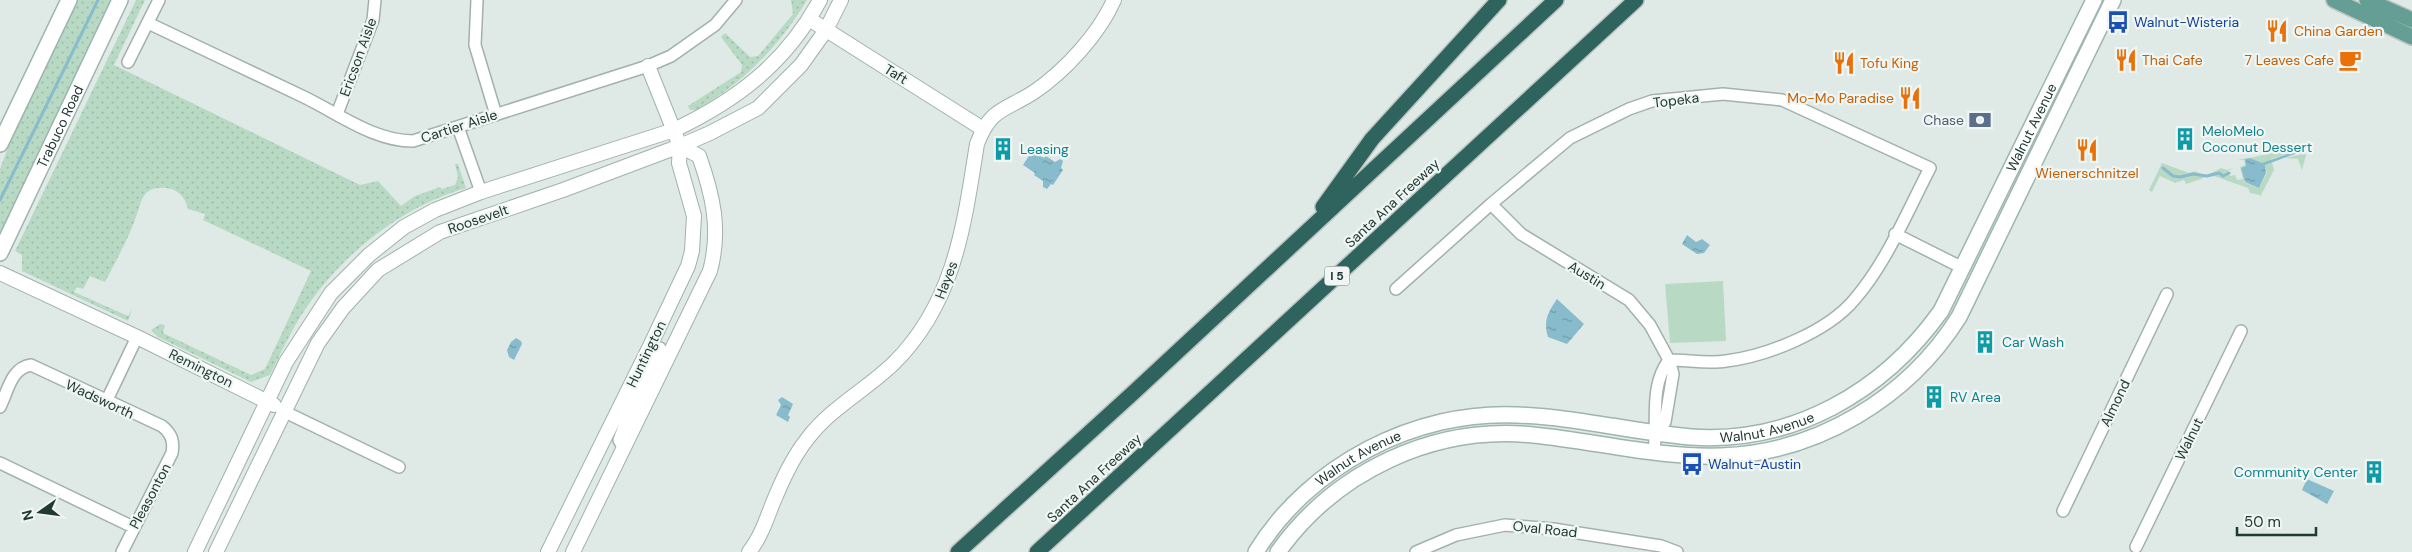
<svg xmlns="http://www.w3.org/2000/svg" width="2412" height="552" viewBox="0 0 2412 552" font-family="'DM Sans',sans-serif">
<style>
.grass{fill:url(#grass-dots)}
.green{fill:#b8dac4}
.water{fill:url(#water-ripples)}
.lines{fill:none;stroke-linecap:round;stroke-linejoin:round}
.stream{stroke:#88bccd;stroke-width:3}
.minor-casing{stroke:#a2b1ad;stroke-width:14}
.tertiary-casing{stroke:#a2b1ad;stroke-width:16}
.secondary-casing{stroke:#9eb5af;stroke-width:18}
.primary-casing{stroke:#bcc4c2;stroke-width:18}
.motorway-casing{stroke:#bcc4c2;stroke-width:18}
.minor{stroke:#fff;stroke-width:11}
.tertiary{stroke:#fff;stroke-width:14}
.secondary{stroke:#fff;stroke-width:15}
.primary{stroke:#659e94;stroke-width:15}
.motorway{stroke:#2e645d;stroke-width:15}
.labels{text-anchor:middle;stroke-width:4.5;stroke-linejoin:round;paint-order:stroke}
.shield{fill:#eff6f3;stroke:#5f726d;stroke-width:1}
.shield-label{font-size:12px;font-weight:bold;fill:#213934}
.transit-label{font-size:14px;fill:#164399;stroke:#eff6f3;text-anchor:start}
.food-label{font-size:14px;fill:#c56008;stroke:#eff6f3;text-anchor:start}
.street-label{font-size:14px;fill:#213934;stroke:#eff6f3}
.service-label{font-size:14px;fill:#4e5e75;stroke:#eff6f3;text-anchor:end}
.culture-label{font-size:14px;fill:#0d838f;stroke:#eff6f3;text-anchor:start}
</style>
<defs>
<pattern id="grass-dots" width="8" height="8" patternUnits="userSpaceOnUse" patternTransform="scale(1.25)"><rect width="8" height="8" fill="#b8dac4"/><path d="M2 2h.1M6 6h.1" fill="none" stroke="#9ebca9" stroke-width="1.8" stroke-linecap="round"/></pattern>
<pattern id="water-ripples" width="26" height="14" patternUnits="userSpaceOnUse" patternTransform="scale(1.25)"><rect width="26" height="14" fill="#88bccd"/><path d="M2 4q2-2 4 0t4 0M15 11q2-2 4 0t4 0" fill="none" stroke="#6f9aa7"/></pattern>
</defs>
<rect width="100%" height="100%" fill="#dfeae6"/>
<path class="grass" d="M78,0H116L0,234V169L12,137Z
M136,0H145L114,65L360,185L378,181L401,206L415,196L440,187L442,189L455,185L458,177L455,164H458L466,188C401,207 341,255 304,311C291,331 281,353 270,375L251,382L158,337L151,330L160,324L165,325L163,333L251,375L265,369L311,271L203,220L205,214L188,209C186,200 181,192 171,189C165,187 154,187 149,191C142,195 140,205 138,211C130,236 117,259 105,282L90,276L83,289L77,287L74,292L128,316L132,309L128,321L22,271V255L15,251Z
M791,0H807C779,47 743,83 696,110H690L688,106L741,72L742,65L721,37L725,33L750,57L758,56L793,14Z"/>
<path class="green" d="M2303,146L2306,155L2302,170L2298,159L2285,158L2303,154L2301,149L2271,159L2274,170L2260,197V195L2250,193L2248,188L2214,176L2207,177V175L2221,168L2227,170L2233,168L2228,171L2230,176L2235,175L2237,180L2243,179L2240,167L2245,165L2244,160H2238L2250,157L2245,159L2246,166L2241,168L2244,175V182L2259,188L2267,173L2265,165L2250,158Z
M2162,163L2189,173L2195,171L2203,175L2204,178L2186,184L2184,180L2175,183L2160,176L2152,192L2149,190Z
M1723,281L1726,341L1670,343L1665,284Z"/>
<path class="water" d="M2301,149L2302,154H2295L2265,165L2266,173L2259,188L2245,182L2241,168L2246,166L2245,159L2250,158L2262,163Z
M1032,151L1044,158L1046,156L1055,162L1060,159L1063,161L1061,168L1063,170L1053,185L1051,184L1047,189L1043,187V181L1034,175L1035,173L1023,165Z
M1687,235L1696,242L1702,239L1710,245L1704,253L1697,254L1682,244Z
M1557,299L1584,324L1567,344L1548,337C1543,321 1548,312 1557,299Z
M516,338L521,341L522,344L514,360L509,357L507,350L511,342Z
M782,397L793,404L788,415L790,417L788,422L776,415L781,405L778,400Z
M2307,479L2334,491L2327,504L2302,490Z"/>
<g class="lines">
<path class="stream" d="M2163,168L2173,176L2180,177L2193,174L2207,176L2219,173L2223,176L2229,173
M0,200L98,0"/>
<defs>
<path id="minor" d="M477,0L475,45L496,115
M148,23C200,48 252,72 304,97C339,114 374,141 413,141L648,66L671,56L715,25L736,0
M128,62L159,0
M337,114L373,20L375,0
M458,127L481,192
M1491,204L1521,234L1629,300L1650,325L1669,360L1673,374L1665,422L1657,432
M1895,234L1963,268
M1396,289L1491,204L1570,138L1629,109L1652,101L1723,94L1782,100L1930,168C1907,212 1887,262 1854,300C1827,332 1767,356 1726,361C1708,364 1688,360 1669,360
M106,402L137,337
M0,407C8,391 11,368 31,365L162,426C172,434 174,442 172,453L122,552
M283,411L399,467
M624,449L619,440L628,415L660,348
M1654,451C1658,421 1649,386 1669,360
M0,463L133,527
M2063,511L2167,294
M2136,547L2241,331
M1416,552L1456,535L1505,525L1553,529L1661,546L1677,552"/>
<path id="tertiary" d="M809,19L983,129
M0,273L137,337L274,405
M195,552L286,362L331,293L369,255L404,227L435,210L481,192L674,130C737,100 786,63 820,0
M216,552L318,343L343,308L378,270L440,232L563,190L680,146L710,133L758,108L801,65L826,30L841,0
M548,552L651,344L688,266L692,251L694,216L679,163L680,146L648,66
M573,552L710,271C721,230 713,195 699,156L680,146
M749,552C760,538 766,521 772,505C782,481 792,458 808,438C832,407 866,390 894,363C955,302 964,225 977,144C991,107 1005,111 1034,92C1065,71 1099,34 1114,0"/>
<g id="secondary">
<path d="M0,144L69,0"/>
<path id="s1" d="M0,253L120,0"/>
<path id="s2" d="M1256,552C1309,465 1416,410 1517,415C1576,417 1633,432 1691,437C1793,444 1883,392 1941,311L2094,0"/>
<path d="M1278,552C1336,471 1434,425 1533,435C1595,441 1658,458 1721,456C1817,453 1908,398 1959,317L2113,0"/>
</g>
<path id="primary" d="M2334,0L2412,37
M2367,0L2412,20"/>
<path id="motorway" d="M1323,207L1372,139L1499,0
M958,552L1133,393L1556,0
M1037,552L1636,0"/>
</defs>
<use href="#minor" class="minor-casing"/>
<use href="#tertiary" class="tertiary-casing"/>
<use href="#secondary" class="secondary-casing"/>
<use href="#primary" class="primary-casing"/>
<use href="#motorway" class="motorway-casing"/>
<use href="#minor" class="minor"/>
<use href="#tertiary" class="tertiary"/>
<use href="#secondary" class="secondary"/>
<use href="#primary" class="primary"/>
<use href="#motorway" class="motorway"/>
</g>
<defs>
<symbol id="bus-bare" viewBox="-9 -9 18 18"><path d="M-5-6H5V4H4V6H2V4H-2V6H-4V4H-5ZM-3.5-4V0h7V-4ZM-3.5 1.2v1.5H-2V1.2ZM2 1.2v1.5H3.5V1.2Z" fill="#1a4fb4" stroke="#eff6f3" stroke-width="2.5" paint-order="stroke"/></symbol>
<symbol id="restaurant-bare" viewBox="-9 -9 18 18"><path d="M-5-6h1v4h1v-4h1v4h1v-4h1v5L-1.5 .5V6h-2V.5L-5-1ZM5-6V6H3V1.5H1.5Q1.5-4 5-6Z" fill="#e8710a" stroke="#eff6f3" stroke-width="2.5" paint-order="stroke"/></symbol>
<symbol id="cafe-bare" viewBox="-9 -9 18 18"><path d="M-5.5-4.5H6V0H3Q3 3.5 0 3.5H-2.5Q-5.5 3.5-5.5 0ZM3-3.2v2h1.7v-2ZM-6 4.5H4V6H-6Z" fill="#e8710a" stroke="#eff6f3" stroke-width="2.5" paint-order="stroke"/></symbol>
<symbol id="bank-bare" viewBox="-9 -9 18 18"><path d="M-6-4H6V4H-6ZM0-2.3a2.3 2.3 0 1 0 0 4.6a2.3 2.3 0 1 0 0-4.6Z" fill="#5c6f8a" stroke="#eff6f3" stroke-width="2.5" paint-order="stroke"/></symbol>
<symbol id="building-bare" viewBox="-9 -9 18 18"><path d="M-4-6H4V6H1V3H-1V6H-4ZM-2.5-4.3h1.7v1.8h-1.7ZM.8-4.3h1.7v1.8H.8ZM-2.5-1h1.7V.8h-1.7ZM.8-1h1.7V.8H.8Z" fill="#0f9aa8" stroke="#eff6f3" stroke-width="2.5" paint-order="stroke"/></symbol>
</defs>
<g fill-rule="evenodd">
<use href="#bus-bare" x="2102" y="6" width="32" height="32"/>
<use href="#restaurant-bare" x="2261" y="15" width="32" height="32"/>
<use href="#restaurant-bare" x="2110" y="44" width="32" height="32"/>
<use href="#cafe-bare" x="2334" y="44" width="32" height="32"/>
<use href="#restaurant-bare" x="1828" y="47" width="32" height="32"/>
<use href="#restaurant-bare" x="1894" y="82" width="32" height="32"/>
<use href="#bank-bare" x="1964" y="104" width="32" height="32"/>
<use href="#building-bare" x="2169" y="123" width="32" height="32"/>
<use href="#building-bare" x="987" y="133" width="32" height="32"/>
<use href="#restaurant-bare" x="2071" y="134" width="32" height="32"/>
<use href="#building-bare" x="1969" y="326" width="32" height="32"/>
<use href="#building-bare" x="1918" y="381" width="32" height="32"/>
<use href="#bus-bare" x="1676" y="448" width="32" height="32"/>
<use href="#building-bare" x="2358" y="456" width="32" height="32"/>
</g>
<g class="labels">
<rect class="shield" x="1324.5" y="266.5" width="25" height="19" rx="4"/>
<g class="shield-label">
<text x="1337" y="280">I 5</text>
</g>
<g class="transit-label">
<text x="2134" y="27">Walnut-Wisteria</text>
<text x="1708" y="469">Walnut-Austin</text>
</g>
<g class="food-label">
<text x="2294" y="36">China Garden</text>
<text x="2142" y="65">Thai Cafe</text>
<text x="2334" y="65" text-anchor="end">7 Leaves Cafe</text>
<text x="1860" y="68">Tofu King</text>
<text x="1894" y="103" text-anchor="end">Mo-Mo Paradise</text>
<text x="2087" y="178" text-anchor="middle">Wienerschnitzel</text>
</g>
<g class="street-label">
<text transform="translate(358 57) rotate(-70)" y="5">Ericson Aisle</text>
<text transform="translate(896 74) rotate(32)" y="5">Taft</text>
<text transform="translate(1676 100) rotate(-7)" y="5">Topeka</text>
<text dy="5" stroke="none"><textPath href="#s1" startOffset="140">Trabuco Road</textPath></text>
<text transform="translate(459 126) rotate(-18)" y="5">Cartier Aisle</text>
<text dy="5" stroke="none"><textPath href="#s2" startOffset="981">Walnut Avenue</textPath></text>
<text transform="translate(1392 203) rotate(-43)" y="5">Santa Ana Freeway</text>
<text transform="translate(478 219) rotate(-19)" y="5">Roosevelt</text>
<text transform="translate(1587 275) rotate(31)" y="5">Austin</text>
<text transform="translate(946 280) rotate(-69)" y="5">Hayes</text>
<text transform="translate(646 354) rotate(-64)" y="5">Huntington</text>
<text transform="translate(201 368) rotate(26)" y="5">Remington</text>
<text transform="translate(100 399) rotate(25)" y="5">Wadsworth</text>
<text transform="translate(2115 403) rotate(-64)" y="5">Almond</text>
<text dy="5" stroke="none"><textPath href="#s2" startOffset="561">Walnut Avenue</textPath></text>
<text transform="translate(2189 439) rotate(-64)" y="5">Walnut</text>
<text dy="5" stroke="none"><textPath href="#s2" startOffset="141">Walnut Avenue</textPath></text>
<text transform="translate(1094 478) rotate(-43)" y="5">Santa Ana Freeway</text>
<text transform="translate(150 496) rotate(-62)" y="5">Pleasonton</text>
<text transform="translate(1545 529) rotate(6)" y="5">Oval Road</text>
</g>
<g class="service-label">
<text x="1964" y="125">Chase</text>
</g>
<g class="culture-label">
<text x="2202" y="136">MeloMelo<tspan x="2202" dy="16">Coconut Dessert</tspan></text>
<text x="1020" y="154">Leasing</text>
<text x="2002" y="347">Car Wash</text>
<text x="1950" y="402">RV Area</text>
<text x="2358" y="477" text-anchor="end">Community Center</text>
</g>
</g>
<g transform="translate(40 512) rotate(256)" stroke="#eff6f3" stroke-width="4" paint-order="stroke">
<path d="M0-4L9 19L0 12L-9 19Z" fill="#213934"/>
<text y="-8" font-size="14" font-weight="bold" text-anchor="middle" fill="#213934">N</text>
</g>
<path d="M2237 527v8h79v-8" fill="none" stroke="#213934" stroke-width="2.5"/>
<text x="2244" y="527" font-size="15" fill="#213934" stroke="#eff6f3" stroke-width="4" paint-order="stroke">50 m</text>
</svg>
